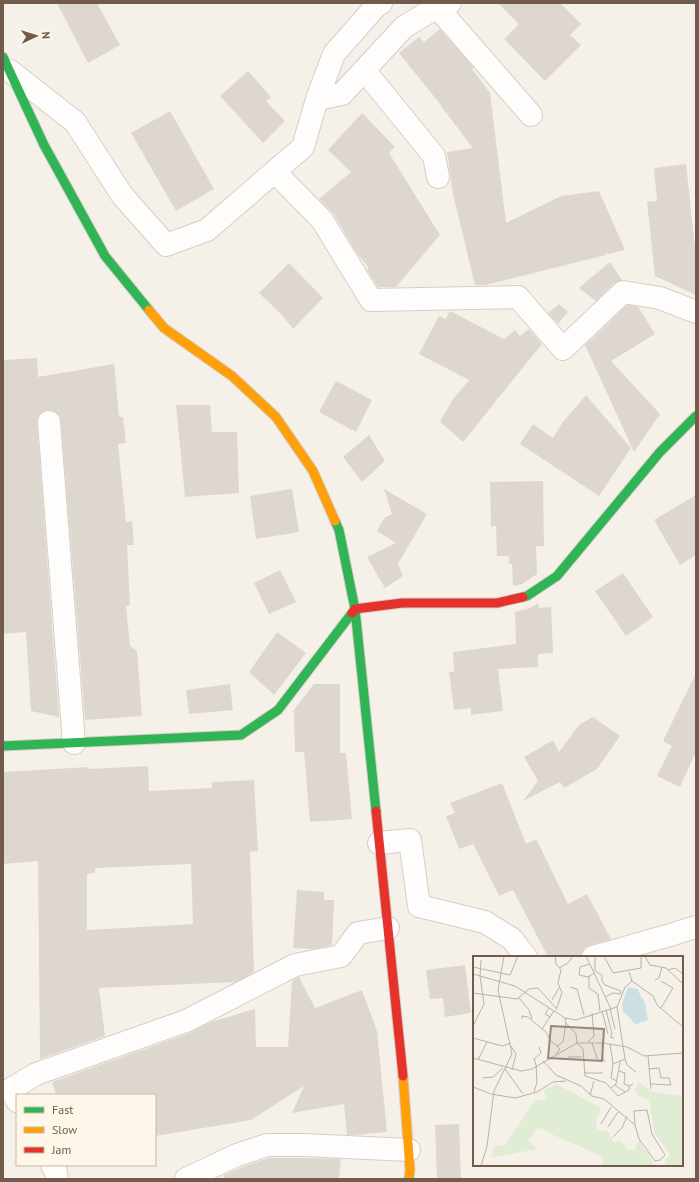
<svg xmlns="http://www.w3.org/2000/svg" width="699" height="1182" viewBox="0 0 699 1182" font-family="'PT Sans',sans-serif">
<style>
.building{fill:#ded7cf;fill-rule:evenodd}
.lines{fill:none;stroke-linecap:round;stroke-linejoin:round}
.street-casing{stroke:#d4cec7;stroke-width:24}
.fast-casing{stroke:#d4cec6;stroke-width:11}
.slow-casing{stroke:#d4cec6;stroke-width:11}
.jam-casing{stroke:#d4cec6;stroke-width:11}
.street{stroke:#fefdfc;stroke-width:22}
.fast{stroke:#30b455;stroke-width:9}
.slow{stroke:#ff9f0a;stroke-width:9}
.jam{stroke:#e5322d;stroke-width:9}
.inset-road{fill:none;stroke:#bcb1a5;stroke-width:1}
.view{fill:#98887a;fill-opacity:0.15;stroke:#98887a;stroke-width:2}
.inset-edge{fill:none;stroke:#715c4b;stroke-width:2}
</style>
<rect width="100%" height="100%" fill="#f5f1e9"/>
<path class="building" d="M57,3H97L120,45L88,63Z
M498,3H560L581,24L570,35L581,45L545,81L504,39L519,24Z
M440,29L474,68L472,69L490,93L506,223L561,196L599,191L625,250L608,254L605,253L606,255L486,285H475L453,194L447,152L473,148L441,106V103L440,104L399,53L419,37L424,42Z
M248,71L271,97L266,101L285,121L263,143L220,96Z
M170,111L214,189L176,211L131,133Z
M362,113L395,147L389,153L440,235L396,287H378L367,270L369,268L358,255L333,213L319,199L351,172L328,150Z
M686,164L696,256V295L655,276L647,202L657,201L654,168Z
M610,262L622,280L614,283L596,301L579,288Z
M289,263L323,298L293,329L282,315L259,293Z
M559,304L568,312L558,324L548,313Z
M627,305L638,307L655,334L611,361L660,414L634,452L585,345L592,339V340V339Z
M450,311L504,339L515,330L520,336L529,329L542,344L500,396L496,399L497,400L463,442L440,422L453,399L469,380L419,354L439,316L446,319Z
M37,358L38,377L114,364L119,417H123L126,443L118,444L126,522L132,521L134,545H127L130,605L126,606L130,646L137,651L142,716L85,720L61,421L59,415L54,411L48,410L42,412L38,417L37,423L59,717L31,711L26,632L3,634V360Z
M336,381L372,400L356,432L319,412Z
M586,395L631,448L599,496L520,444L533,424L553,438L562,423Z
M176,405H210L212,432H237L239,493L185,497Z
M369,435L385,461L362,482L343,457Z
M543,481L544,546H536L537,574L522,584L513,586L512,564H509V556H497L496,526L491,527L490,482Z
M292,489L299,532L256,539L250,496Z
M384,489L427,514L398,564L403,576L385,588L367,557L396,543L377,531L384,518L392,514Z
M696,495V555L680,565L654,520Z
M280,570L296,602L269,614L254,583Z
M623,573L653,617L626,636L595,591Z
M538,603L539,608L551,607L553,653L538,654V667L498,669L503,711L471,715V708L454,710L449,672L458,671H454L453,652L516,644L515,612L530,608Z
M277,632L306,653L274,695L249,672Z
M696,673V757L694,756L680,787L657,776L672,746L663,741Z
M230,684L233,710L189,714L186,690Z
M314,684H340V753H346L352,819L310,822L304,752H295L294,713L293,711Z
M593,717L620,736L597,769L564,788L560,782L523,801L538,781L524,757L553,740L559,752L579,725Z
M148,766L149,791L212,788V782L254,780L258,851L250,852L254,972L236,982L99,988L105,1036L40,1059L38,861L3,864V772L89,767V769ZM191,864L193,924L87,930V874L95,873V868Z
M502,783L526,844L536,839L568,904L587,894L611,939L590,945L584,948L581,954V957H548L513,890L499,896L473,844L459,849L446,816L455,813L450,803Z
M297,890L324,892V900H334L332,945L314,949L293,948Z
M465,965L471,1013L445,1017L443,998L430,999L426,970Z
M299,977L315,1008L362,990L377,1031L387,1132L357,1135H347L344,1104L292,1113L304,1086L251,1120L155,1136V1095H56L52,1082L190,1033L211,1022L255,1009L256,1047H288L292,981Z
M459,1124L461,1179H437L435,1125Z
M269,1158H304L341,1159L339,1179H224V1175L242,1167Z"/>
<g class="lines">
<defs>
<path id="street" d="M437,7L531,115
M364,70L434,156L438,177
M10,71L75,122L122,195L166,245L207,230L303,147L317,99L334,54L376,6L381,3
M317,99L342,94L404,27L437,7L450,3
M275,172L322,220L371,300L518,297L563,349L623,292L660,298L696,312
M49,422L74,743
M379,843L410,840L419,906L485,922L512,939L526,957
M593,957L670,935L696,927
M17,1101L11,1089L36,1074L186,1021L295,965L341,956L358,933L388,928
M52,1165L56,1172L57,1179
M186,1179L237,1155L267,1145H304L409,1150"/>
<path id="fast" d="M3,57L44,145L105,256L149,310
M335,521L339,530L355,609L376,811
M523,597L527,596L557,576L660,452L696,416
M3,746L241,735L278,710L352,613"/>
<path id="slow" d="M149,310L164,328L232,376L276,417L313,471L335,521
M403,1076L410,1170L409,1179"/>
<path id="jam" d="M352,613L355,609L402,603H497L523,597
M376,811L403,1076"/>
</defs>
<use href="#street" class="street-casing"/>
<use href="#fast" class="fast-casing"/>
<use href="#slow" class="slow-casing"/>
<use href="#jam" class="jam-casing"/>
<use href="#street" class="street"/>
<use href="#fast" class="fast"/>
<use href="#slow" class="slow"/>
<use href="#jam" class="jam"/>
</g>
<g transform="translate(473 956)">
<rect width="210" height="210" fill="#f5f1e9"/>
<path d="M166,126L180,136L210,140V210H192V205L197,198L182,178L176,145L165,139L162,133ZM83,128L128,152L123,166L124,174L136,176L141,186L148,185L154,193L161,195L166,184L182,210H130V201L65,172L55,184L64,193L18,202L21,190L32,189L62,144L73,143L71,134Z" fill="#e0ecd4"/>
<path d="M155,31L164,33L172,47L175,64L173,65L162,68L150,55L149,48Z" fill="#cce0e4"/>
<path class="inset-road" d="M82,0L83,8L88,14L85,27L89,37L83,54M113,0L138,53M122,0V15M131,0L140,17L168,12V0M172,0L177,9L193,12L210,28M117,8L107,11L106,19L115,21L121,17M0,11L37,19L45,0M86,12L95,7L100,0M195,14L202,12L210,18M122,15L129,19V25L132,29L148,35M156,16L159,25L180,40L184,49L210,71M0,18L42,30L92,62L103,64L144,51M7,20L8,4M116,20V32L125,38L127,55M182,24L186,22L189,11M188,25L200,32L188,52M97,31L104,33L111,59M0,37L44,43L56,33L65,32L84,53M132,41L140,37L147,38L148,35M46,42L56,54L59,63M79,44L86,32M76,52L72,58L77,61M137,53L142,73M133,54L139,78L137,81L141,82M129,55L135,78M92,62L93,67L103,78L104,87L110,93L112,120L133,127L145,140L156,134V130L160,128M49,63V60L55,61L73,76L77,84L87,93L83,98M0,70L11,48L7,20M69,73L81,55M0,82L29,90L38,87M115,86L121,80L119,57M119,87L125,105L130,103L132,106M129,87L130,103M137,88L140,108L138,122L144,125M38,90L43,98L39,114M84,90L90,86L93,67M175,100L178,133M95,101H109M0,102L48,115L59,113L104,87H130L154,91L171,100L210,97M152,103L154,109L163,116M5,104L14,86M70,105L83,119L108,130L119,140L131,143L162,169M140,108L152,103L144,51L152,31L159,25M63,109L61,103L68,97L66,91M32,113L50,138M176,113L186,112L188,122H196L198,129L178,128M146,115L152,117L151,128L156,130M111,117H130M9,122L20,121L30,112M142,129L152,136M0,131L18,138L42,142L64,136L80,126L93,125M138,132L143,128L147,106M61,136L64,126L63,109M117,139L121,125M174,154L179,178L192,199L187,204L182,205L166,183L162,169L161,155ZM128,168L138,151M135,171L145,156M140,181L149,172L154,160M8,210L14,190L21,135L39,98L25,34L31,0"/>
<path class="view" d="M78,70L131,73L129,105L75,102Z"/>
<rect width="210" height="210" class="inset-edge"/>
</g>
<rect width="699" height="1182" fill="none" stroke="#715c4b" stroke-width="8"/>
<rect x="16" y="1094" width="140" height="72" fill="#fef7e9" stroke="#c6b9aa"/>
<rect x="24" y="1107" width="20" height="6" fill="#30b455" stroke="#c6b9aa"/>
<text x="52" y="1114" font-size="12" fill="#715c4b">Fast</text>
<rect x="24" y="1127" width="20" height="6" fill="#ff9f0a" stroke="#c6b9aa"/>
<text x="52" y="1134" font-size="12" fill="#715c4b">Slow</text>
<rect x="24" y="1147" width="20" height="6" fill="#e5322d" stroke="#c6b9aa"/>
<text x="52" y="1154" font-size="12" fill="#715c4b">Jam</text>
<g transform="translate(36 36) rotate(86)" stroke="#fef7e9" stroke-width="3" paint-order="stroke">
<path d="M0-3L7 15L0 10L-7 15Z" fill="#715c4b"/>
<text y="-6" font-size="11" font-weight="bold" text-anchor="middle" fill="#715c4b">N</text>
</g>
</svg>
